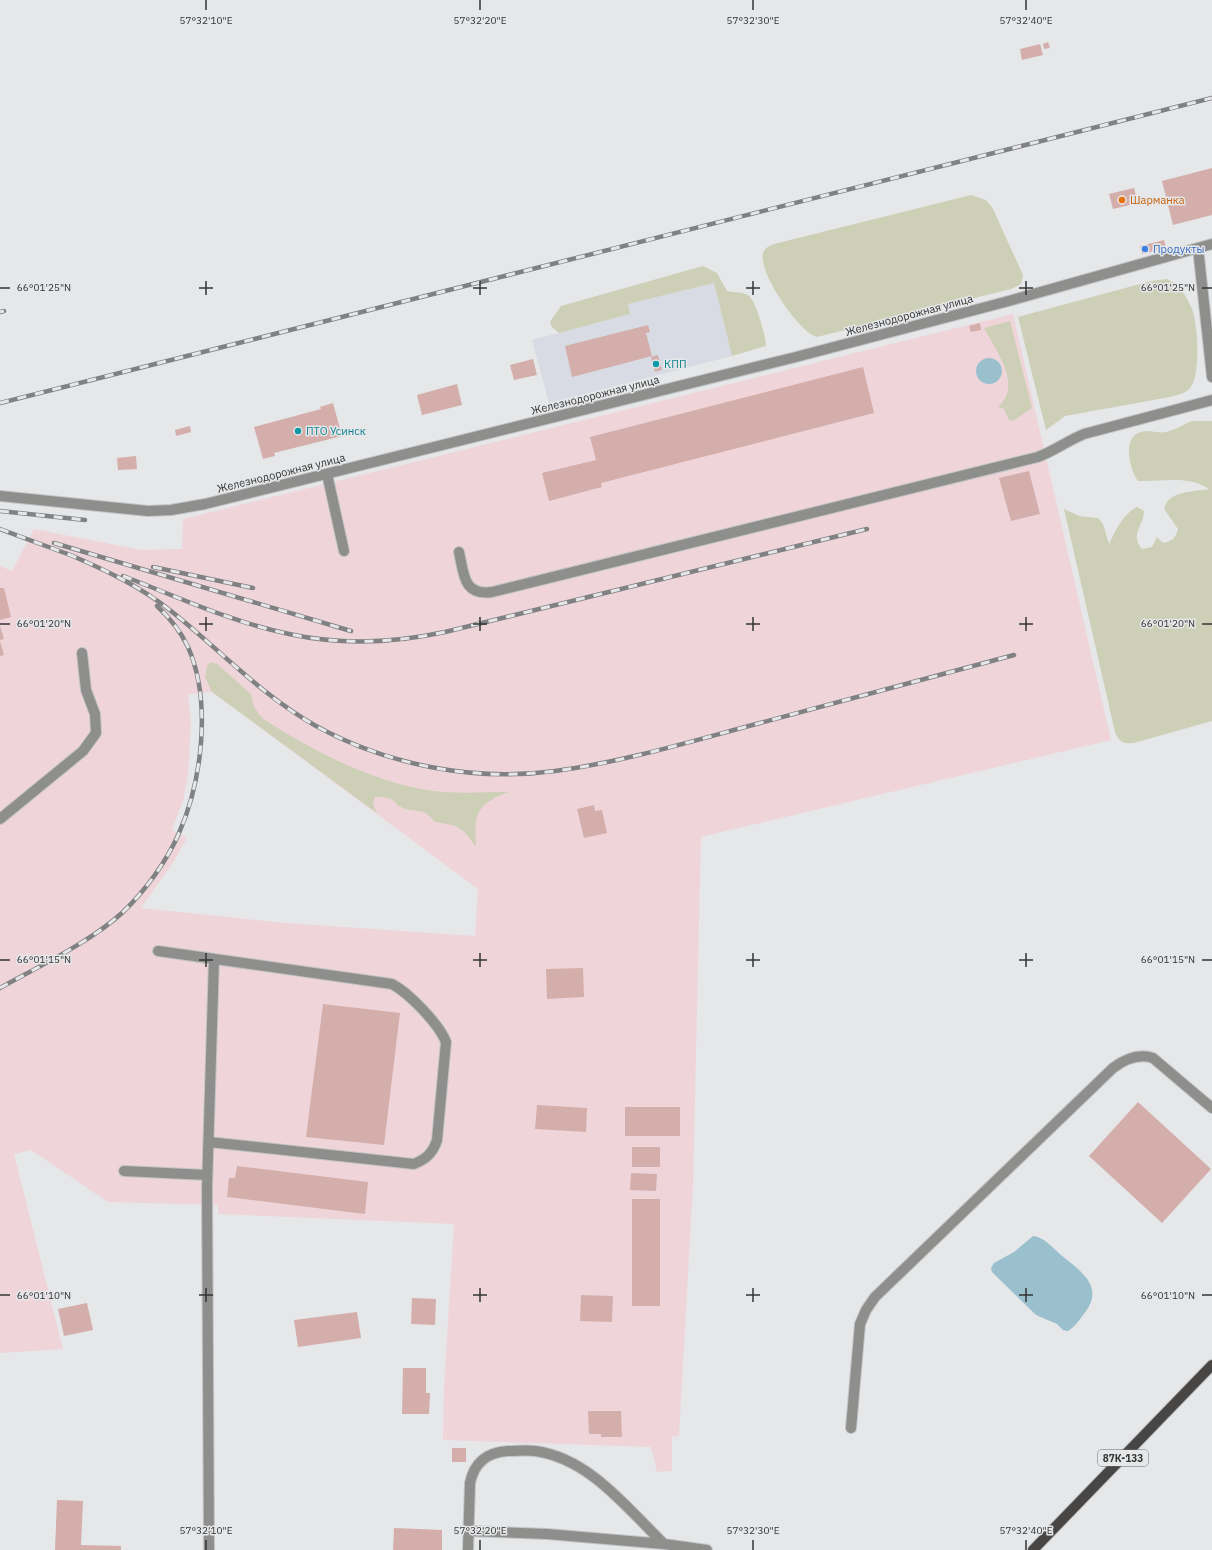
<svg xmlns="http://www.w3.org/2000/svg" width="1212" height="1550" viewBox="0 0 1212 1550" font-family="'IBM Plex Sans',sans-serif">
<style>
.built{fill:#d8dbe3}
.industrial{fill:#efd5da;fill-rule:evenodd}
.green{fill:#cdd0b7}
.water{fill:#9ac0ce}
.building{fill:#d4aeaa}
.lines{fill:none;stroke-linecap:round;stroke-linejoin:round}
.minor-casing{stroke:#c2c3c5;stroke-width:12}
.major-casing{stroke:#c2c3c5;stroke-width:12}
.minor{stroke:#8e8e8d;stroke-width:10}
.major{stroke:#484645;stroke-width:10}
.rail-casing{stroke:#808182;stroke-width:4.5}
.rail{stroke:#e6e7e9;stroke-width:3;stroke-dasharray:9;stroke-linecap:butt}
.ticks{fill:none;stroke:#333434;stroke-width:1.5}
.food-dot{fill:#e8710a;stroke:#e6e7e9;stroke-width:1.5}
.shop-dot{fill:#3f7fe0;stroke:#e6e7e9;stroke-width:1.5}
.culture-dot{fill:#0f9aa8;stroke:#e6e7e9;stroke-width:1.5}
.labels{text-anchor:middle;stroke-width:3;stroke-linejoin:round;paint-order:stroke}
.shield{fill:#e6e7e9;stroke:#696a6a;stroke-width:1}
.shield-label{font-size:10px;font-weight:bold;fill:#333434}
.food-label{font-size:11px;fill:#c56008;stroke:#e6e7e9;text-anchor:start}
.shop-label{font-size:11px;fill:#366cbe;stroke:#e6e7e9;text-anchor:start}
.street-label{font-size:11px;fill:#333434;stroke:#e6e7e9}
.culture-label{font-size:11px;fill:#0d838f;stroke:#e6e7e9;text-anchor:start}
.ticks-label{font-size:10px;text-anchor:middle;fill:#333434;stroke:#e6e7e9;stroke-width:3;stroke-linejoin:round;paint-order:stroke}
</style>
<rect width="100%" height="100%" fill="#e6e7e9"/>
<path class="built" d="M714,283L732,356L549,403L532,340L630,314L627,304Z"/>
<path class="industrial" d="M1013,314L1111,740L701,837L693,1184L679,1436L672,1437V1471L657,1472L651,1447L443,1440L444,1387L454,1224L218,1214V1205L108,1202L31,1150L14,1154L63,1349L0,1353V566L12,571L34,529L141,550L182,549L183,519ZM212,692L478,889L475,936L286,923L141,908L172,864L187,838L172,830L183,801L188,775L191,721L188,694Z"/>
<path class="green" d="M971,195L986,200L992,207L1023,275L1021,284L1011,289L817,337C799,333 754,267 764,251C767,246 773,244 778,243Z
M703,266L717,273L727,291C734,293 743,291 749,296C756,301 766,337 766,346L732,356L714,283L628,304L630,314L559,333L552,327L550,322L561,306Z
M1167,279C1179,284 1187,297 1192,309C1198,325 1201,375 1190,388C1185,394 1177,395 1170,397L1065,416L1046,430L1018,317L1151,281Z
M1010,321L1032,408L1013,421L1009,420L1004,409L998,407C1023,385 996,351 984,328Z
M1192,421H1212V721L1134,743C1123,744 1119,742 1115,732L1064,509L1079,516L1098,518L1103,524L1109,544C1116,530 1122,515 1137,507L1144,511C1144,526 1129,534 1142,549L1152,547L1157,537L1163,543C1172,541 1176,538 1178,529L1164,509C1169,490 1193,492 1209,489C1188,475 1162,482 1138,481C1130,470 1121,437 1141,432C1150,429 1159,435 1169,431C1177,429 1184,424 1192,421Z
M211,662L217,664L251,694L254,707L262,718C313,751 372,782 433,791C458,794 484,792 509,792C476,804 474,814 476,847C461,826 460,826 435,822C421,805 417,815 401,807C398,806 396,803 394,801C389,797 381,797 375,797L373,804L377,813L212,692L205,677L207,666Z"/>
<path class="water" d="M976 371a13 13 0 1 1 26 0a13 13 0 1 1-26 0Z
M1033,1236C1044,1237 1053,1248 1061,1255C1080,1271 1106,1286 1084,1314C1079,1320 1075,1327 1068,1331L1063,1330L1057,1324L1036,1315L992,1272L991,1268L994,1263L1014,1252Z"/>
<path class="building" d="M1048,42L1050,48L1044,49L1043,44Z
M1040,44L1043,55L1022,60L1020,49Z
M1212,168V215L1173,225L1162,181Z
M1134,188L1138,203L1113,209L1109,194Z
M1164,240L1166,248L1142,254L1140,246Z
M980,323L981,330L971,332L969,326Z
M648,325L650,332L646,333L652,356L572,377L565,346Z
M658,355L662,370L655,372L651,357Z
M533,359L537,375L514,380L510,365Z
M863,367L874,413L601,483L602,487L549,501L542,473L596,460L590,437Z
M457,384L462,405L422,415L417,395Z
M333,403L342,436L274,453L275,456L263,459L254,427L321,409L320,407Z
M190,426L191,432L176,436L175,430Z
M136,456L137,469L118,470L117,458Z
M1029,471L1040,514L1011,521L999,478Z
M0,588H4L11,617L0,620Z
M0,626L4,639L0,640Z
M0,641L4,655L0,656Z
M594,805L595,811L602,810L607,833L584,838L577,809Z
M583,968L584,997L547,999L546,969Z
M323,1004L400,1013L384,1145L306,1137Z
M1138,1102L1211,1169L1162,1223L1089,1156Z
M537,1105L587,1108L586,1132L535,1129Z
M625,1107H680V1136H625Z
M632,1147H660V1167H632Z
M237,1166L368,1182L365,1214L227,1197L229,1178H235Z
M631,1173L657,1174L656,1191L630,1190Z
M632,1199H660V1306H632Z
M581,1295L613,1296L612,1322L580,1321Z
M412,1298L436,1299L435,1325L411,1324Z
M87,1303L93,1330L64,1336L58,1309Z
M357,1312L361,1338L298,1347L294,1320Z
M403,1368H426V1393H430L429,1414H402Z
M588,1411H621L622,1437H601V1434H589Z
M452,1448H466V1462H452Z
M57,1500L83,1501L81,1545L121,1546V1550H55Z
M394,1528L442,1530V1550H393Z"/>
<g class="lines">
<defs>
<path id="minor" d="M1198,248L1212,377
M327,474L344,551
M0,496L148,511L171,510L205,504L796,357L1005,302L1212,244
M459,552C464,574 463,596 492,592L1038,457C1054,451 1067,441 1084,434L1212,400
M0,819L83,751L96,733L95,714L86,690L82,653
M158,951L392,984C409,993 439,1024 446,1042L437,1140C433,1153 426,1159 414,1164L209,1142
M124,1171L207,1175
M851,1428L860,1324L866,1310L875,1297L1113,1068C1125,1059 1138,1053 1153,1058L1212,1108
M469,1531L547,1534L664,1544L707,1550
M209,1550L207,1188L214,959
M468,1550L470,1483C474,1463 487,1452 508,1451C517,1451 527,1450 535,1451C589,1458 627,1508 664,1544"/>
<path id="major" d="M1033,1550L1212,1365"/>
</defs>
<use href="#minor" class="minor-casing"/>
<use href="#major" class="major-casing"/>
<use href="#minor" class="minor"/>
<use href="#major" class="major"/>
<defs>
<path id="rail" d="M0,312L4,311
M0,403L1212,98
M0,511L85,520
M0,529L73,556
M54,543L351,631
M68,554C103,569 140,586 171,611C219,649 262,696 316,726C387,765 474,782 555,771C624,762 692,741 760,723C845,700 929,678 1014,655
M153,567L253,588
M123,576C178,597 231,622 289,634C340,645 394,643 445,632L867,529
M0,988C38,967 92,941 123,912C145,891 167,861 179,833C202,781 212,701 188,647C181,632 170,618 157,606"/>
</defs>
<use href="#rail" class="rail-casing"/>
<use href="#rail" class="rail"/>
</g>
<path class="ticks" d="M206,0V10M480,0V10M753,0V10M1026,0V10M206,281V295M480,281V295M753,281V295M1026,281V295M0,288H10M199,288H213M473,288H487M746,288H760M1019,288H1033M1202,288H1212M206,617V631M480,617V631M753,617V631M1026,617V631M0,624H10M199,624H213M473,624H487M746,624H760M1019,624H1033M1202,624H1212M206,953V967M480,953V967M753,953V967M1026,953V967M0,960H10M199,960H213M473,960H487M746,960H760M1019,960H1033M1202,960H1212M206,1288V1302M480,1288V1302M753,1288V1302M1026,1288V1302M0,1295H10M199,1295H213M473,1295H487M746,1295H760M1019,1295H1033M1202,1295H1212M206,1540V1550M480,1540V1550M753,1540V1550M1026,1540V1550"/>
<circle class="food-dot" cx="1122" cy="200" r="4"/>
<circle class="shop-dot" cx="1145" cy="249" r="4"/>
<g class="culture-dot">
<circle cx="656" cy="364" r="4"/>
<circle cx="298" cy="431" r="4"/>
</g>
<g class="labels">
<rect class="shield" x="1098" y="1450" width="50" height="16" rx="3"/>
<g class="shield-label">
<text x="1123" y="1462">87К-133</text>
</g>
<g class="food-label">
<text x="1130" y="204">Шарманка</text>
</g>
<g class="shop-label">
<text x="1153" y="253">Прoдукты</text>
</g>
<g class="street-label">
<text transform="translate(909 315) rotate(-15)" y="4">Железнодорожная улица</text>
<text transform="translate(595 395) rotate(-14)" y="4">Железнодорожная улица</text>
<text transform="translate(281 473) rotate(-14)" y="4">Железнодорожная улица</text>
</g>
<g class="culture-label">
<text x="664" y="368">КПП</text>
<text x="306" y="435">ПТО Усинск</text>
</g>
</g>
<g class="ticks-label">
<text x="206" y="24">57°32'10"E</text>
<text x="480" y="24">57°32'20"E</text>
<text x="753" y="24">57°32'30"E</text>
<text x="1026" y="24">57°32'40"E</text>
<text x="44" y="291">66°01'25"N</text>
<text x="1168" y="291">66°01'25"N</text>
<text x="44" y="627">66°01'20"N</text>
<text x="1168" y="627">66°01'20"N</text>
<text x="44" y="963">66°01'15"N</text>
<text x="1168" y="963">66°01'15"N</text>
<text x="44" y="1299">66°01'10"N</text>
<text x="1168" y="1299">66°01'10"N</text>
<text x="206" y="1534">57°32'10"E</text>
<text x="480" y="1534">57°32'20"E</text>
<text x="753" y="1534">57°32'30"E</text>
<text x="1026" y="1534">57°32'40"E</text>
</g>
</svg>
